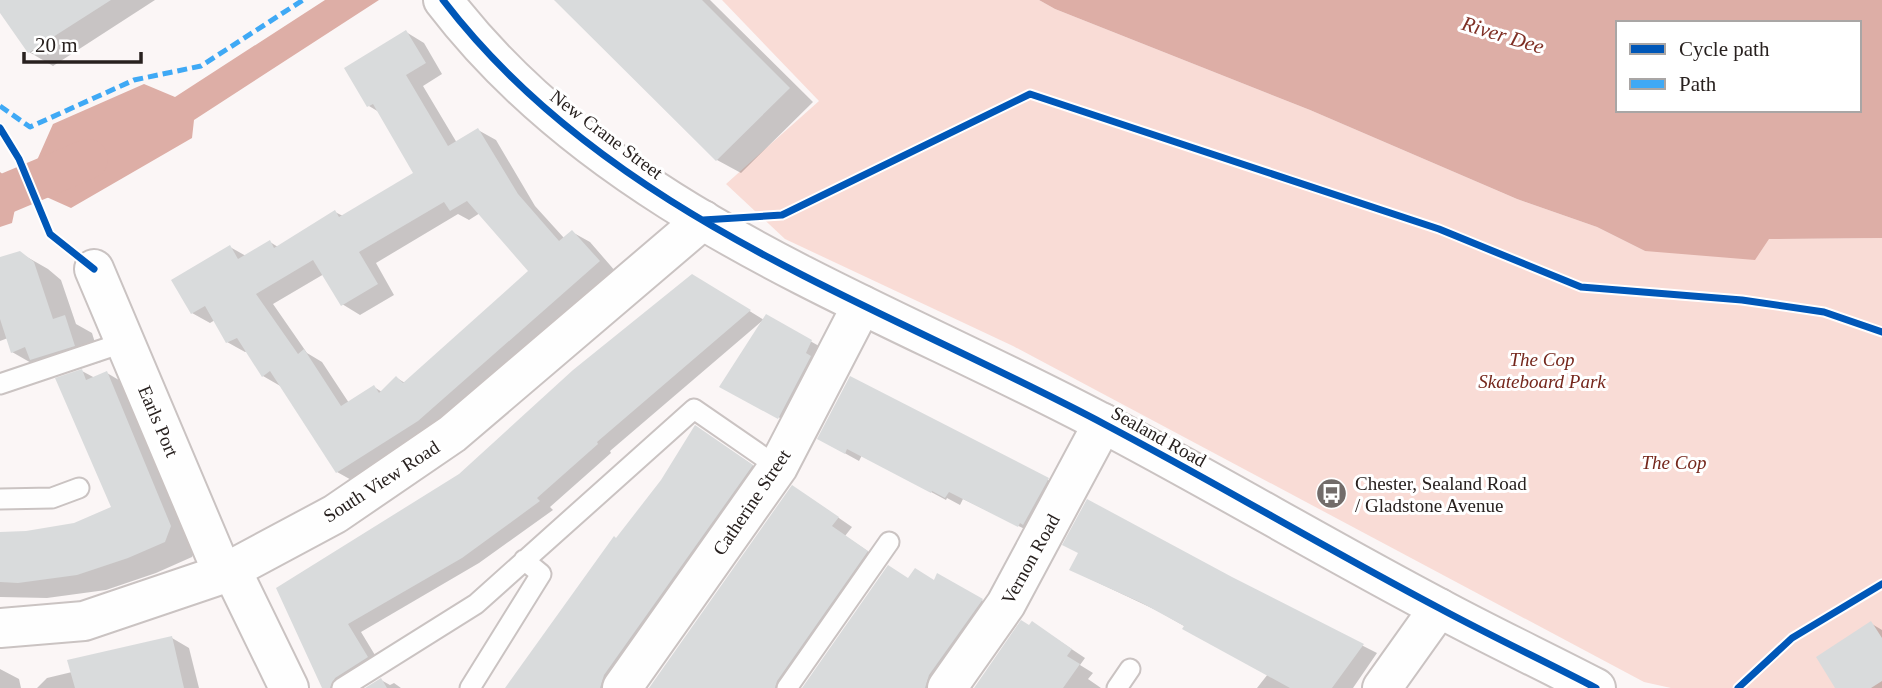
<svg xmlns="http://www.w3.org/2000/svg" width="1882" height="688" viewBox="0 0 1882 688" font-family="'Times New Roman',serif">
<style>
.green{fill:#f9dcd6}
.water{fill:#ddaea6;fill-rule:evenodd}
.shadow{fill:#0003;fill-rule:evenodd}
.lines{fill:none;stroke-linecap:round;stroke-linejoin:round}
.canal{stroke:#ddaea6;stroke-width:40}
.building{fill:#d9dbdc;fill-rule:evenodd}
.service-casing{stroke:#cac3c2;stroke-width:23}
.minor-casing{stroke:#cac3c2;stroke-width:42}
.tertiary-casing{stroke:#cac3c2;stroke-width:42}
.primary-casing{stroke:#cac3c2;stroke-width:42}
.service{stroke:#fefefe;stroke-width:19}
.minor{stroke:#fefefe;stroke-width:38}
.tertiary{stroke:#fefefe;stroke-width:38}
.primary{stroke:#fefefe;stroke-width:38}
.quiet{stroke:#3fa9f5;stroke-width:5;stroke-dasharray:10 5;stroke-linecap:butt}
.cycleway-casing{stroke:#fff;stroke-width:11}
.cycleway{stroke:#0057b8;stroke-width:7}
.labels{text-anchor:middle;stroke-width:6;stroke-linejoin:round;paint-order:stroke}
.street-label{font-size:19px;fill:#28211f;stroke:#fff}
.park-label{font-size:19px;font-style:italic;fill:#75271c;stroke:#fff}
.poi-label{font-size:19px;fill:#28211f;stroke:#fff;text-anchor:start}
.water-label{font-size:21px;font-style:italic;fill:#7f3025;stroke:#fff}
</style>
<rect width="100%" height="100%" fill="#fbf6f6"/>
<path class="green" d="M722,0H1039L1055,9L1310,110L1517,199L1597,227L1645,251L1769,239L1882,238V688H1671L1644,682L1013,346L785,239L726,184L819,101Z"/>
<path class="water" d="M325,0H379L194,120L192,138L71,208L42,195L34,167L53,124L144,84L175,97Z
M1039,0H1882V238L1769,239L1755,260L1645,251L1597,227L1517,199L1310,110L1055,9ZM1618,23H1859V110H1618Z
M0,172L6,177L14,176L24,204L15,209L12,223L0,227Z"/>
<path class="shadow" d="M0,0H155L53,66L29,52L0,10Z
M557,0H710L813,102L741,173L717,160Z
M406,32L424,43L442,74L423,86L457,143L478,130L496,140L535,206L564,238L572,232L590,242L616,272L436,431L355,482L337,472L282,387L263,376L248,351L245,352L227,342L215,320L210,323L192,313L230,247L246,256L270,242L278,247L335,212L343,216L416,173L379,112L369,106ZM480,213L531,271L405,383L397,378L382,392L374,387L349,403L322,362L307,353L273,304L324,274L342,304L360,315L394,295L376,263L458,214L469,220Z
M20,253L48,269L61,280L76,324L92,333L101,362L59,375L44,366L40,368L12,352L8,338L0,341V259Z
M706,284L764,320L766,316L826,350L793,425L736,394L762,321L610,451L611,453L550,507L553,510L479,563L361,632L381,665L348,688H324L278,588L460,476Z
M82,371L95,378L107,373L134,389L198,543L192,557L156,573L106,590L47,598L0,597V534L27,533L74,524L114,507Z
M696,427L766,474L616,688H507L662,481Z
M819,439L1048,480L1062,488L1033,533L963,499L960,505L947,498L946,500L862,455L859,461Z
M807,496L852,527L845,536L881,560L792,688H651Z
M938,576L996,608L941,688H804L909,580L935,582Z
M1086,577L1231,579L1377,653L1353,688H1257L1268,674L1158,611Z
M1872,624L1882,630V688H1838Z
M1046,632L1085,658L1080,665L1093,673L1088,679L1101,688H976Z
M172,638L189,648L199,688H37L47,678L72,672Z
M0,669L19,679L21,688H0Z
M381,680L390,685L394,683L401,688H367Z"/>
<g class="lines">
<path class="canal" d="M0,196L88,159"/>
</g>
<path class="building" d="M0,0H111L28,53L0,13Z
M554,0H702L790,88L716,161Z
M406,30L426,63L406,75L448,146L478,128L518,194L559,241L572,230L600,261L418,421L336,473L270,371L262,377L237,338L226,343L205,306L191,314L171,280L230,245L238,259L270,240L274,248L335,210L339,217L413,173L373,104L367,107L344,68ZM467,201L528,271L403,383L396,376L379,393L374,385L341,406L304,349L298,354L256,294L313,260L341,306L378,284L359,252L444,202L450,211Z
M20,251L34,262L53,319L65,315L75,346L30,360L25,347L11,353L0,319V257Z
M692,274L751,310L597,442L598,444L537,498L540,501L462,558L348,624L368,657L335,678L330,688H322L276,588L459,474L573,370Z
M766,314L812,340L806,353L811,356L778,419L719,387Z
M82,369L86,380L107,371L171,526L165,542L128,558L77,575L18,583L0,582V532L26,531L74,523L111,507L55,378Z
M850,376L1049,478L1023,525L1020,523L1018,527L949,492L945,498L932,491L931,493L847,449L845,454L817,439Z
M695,425L753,465L604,675L600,688H505L614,536L616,538L661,480Z
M792,485L839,517L832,526L868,551L777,681L775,688H649Z
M1087,499L1232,577L1364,644L1332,688H1290L1182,629L1184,626L1142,603L1069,570L1078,553L1062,545Z
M888,565L908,578L915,568L934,580L937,573L983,599L929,675L925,688H802Z
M1021,620L1029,625L1032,621L1072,649L1067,656L1080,664L1063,688H974Z
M1871,621L1882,638V681L1871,688H1835L1816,657Z
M172,636L184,688H75L67,660Z
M381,678L387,688H365Z"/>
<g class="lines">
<defs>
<path id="service" d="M0,384L125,342
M0,499L52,498L79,488
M342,688L476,604L694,409L778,467
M470,688L541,574L524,560
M787,688L889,542
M1117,688L1130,669"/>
<path id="minor" d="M94,269L223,574
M231,569L289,688
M622,688L778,467L862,305
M947,688L1006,604L1103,423
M1382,688L1439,608"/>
<path id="tertiary" d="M0,628L84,621L223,574L335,514L452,434L703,220"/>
<path id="primary" d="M443,0C607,215 875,302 1106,425C1218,484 1327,549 1439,608C1491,636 1544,661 1596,688"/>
</defs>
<use href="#service" class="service-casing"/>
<use href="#minor" class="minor-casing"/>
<use href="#tertiary" class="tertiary-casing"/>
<use href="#primary" class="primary-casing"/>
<use href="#service" class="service"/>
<use href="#minor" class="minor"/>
<use href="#tertiary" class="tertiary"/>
<use href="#primary" class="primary"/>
<path class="quiet" d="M0,106L30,127L134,80L201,66L303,0"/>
<defs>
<path id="cycleway" d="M443,0C607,215 875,302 1106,425C1218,484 1327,549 1439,608C1491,636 1544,661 1596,688
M0,128L19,159L50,234L94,269
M703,220L782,215L1030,94L1439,229L1581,287L1742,300L1824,312L1882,332
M1738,688L1792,638L1882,584"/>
</defs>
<use href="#cycleway" class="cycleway-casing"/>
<use href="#cycleway" class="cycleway"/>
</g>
<defs>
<symbol id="bus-disc" viewBox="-11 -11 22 22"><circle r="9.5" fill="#726c6a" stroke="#fff"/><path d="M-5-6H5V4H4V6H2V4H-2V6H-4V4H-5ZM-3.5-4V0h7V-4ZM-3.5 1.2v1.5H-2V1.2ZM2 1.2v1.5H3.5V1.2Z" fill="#fff"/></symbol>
</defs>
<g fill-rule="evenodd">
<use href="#bus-disc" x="1314" y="476" width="35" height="35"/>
</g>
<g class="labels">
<g class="street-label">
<text transform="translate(607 134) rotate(37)" y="7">New Crane Street</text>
<text transform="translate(159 421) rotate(67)" y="7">Earls Port</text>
<text transform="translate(1159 436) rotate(29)" y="7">Sealand Road</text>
<text transform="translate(381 481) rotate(-33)" y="7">South View Road</text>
<text transform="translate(751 502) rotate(-56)" y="7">Catherine Street</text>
<text transform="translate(1030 559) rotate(-61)" y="7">Vernon Road</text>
</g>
<g class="park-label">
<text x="1542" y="366">The Cop<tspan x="1542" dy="22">Skateboard Park</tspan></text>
<text x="1674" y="469">The Cop</text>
</g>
<g class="poi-label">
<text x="1355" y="490">Chester, Sealand Road<tspan x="1355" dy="22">/ Gladstone Avenue</tspan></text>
</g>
<g class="water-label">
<text transform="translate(1503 35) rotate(17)" y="7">River Dee</text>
</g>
</g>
<rect x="1616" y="21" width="245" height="91" fill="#ffffff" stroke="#a9a6a5" stroke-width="2"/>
<rect x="1630" y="44" width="35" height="10" fill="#0057b8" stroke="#a9a6a5" stroke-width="2"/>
<text x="1679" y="56" font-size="21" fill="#28211f">Cycle path</text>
<rect x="1630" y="79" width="35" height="10" fill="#3fa9f5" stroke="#a9a6a5" stroke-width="2"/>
<text x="1679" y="91" font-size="21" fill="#28211f">Path</text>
<path d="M24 52v10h117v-10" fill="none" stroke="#28211f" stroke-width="3.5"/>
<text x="35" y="52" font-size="21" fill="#28211f" stroke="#ffffff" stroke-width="5" paint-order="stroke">20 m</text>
</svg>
